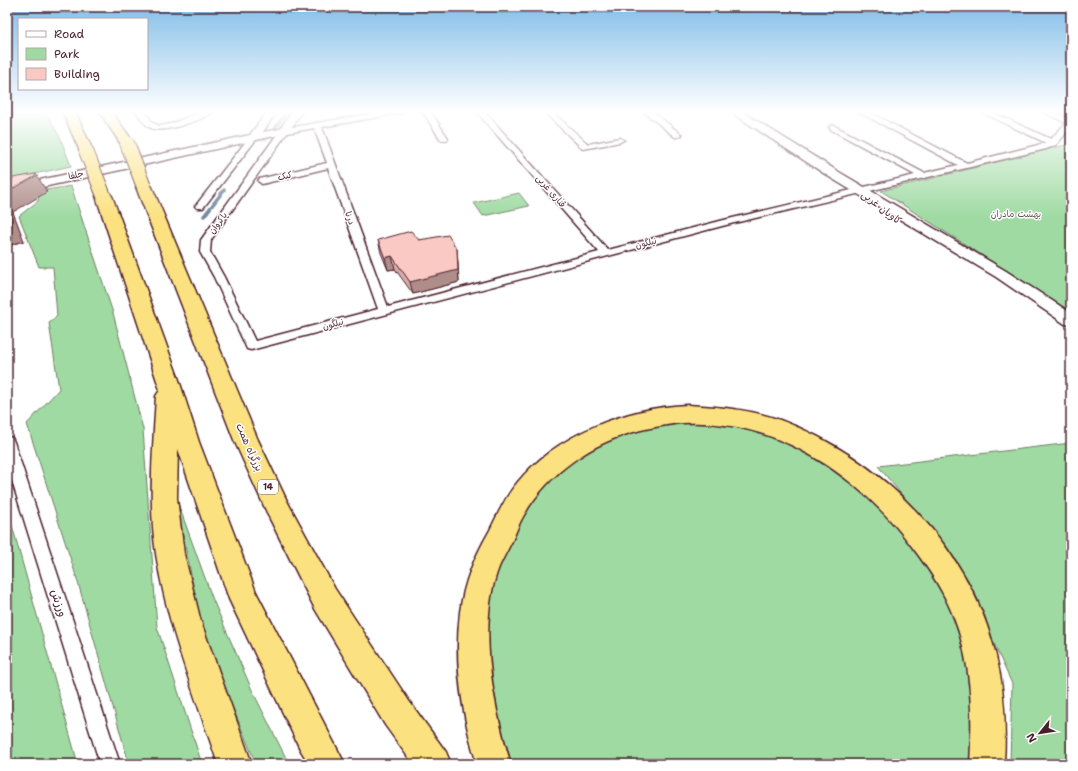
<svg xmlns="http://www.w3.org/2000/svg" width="1078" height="771" viewBox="0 0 1078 771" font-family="'Shantell Sans','Playpen Sans Arabic',sans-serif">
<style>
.green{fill:#9edaa1;stroke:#747c66}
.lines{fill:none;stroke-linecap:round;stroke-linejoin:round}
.stream{stroke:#6f869c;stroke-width:3.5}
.street-casing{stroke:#4a1f2b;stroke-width:3}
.secondary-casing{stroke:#4a1f2b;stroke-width:3}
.highway-casing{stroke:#4a1f2b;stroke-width:3}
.street{fill:#fff;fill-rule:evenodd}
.secondary{fill:#fff;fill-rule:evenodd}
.highway{fill:#fbe180;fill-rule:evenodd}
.highway-bridge-casing{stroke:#4a1f2b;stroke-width:16;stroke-linecap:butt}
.highway-bridge{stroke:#fbe180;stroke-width:14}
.wall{fill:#d7ada9;stroke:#4a1f2b}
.shaded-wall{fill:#af8d89;stroke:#4a1f2b}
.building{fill:#fac9c4;stroke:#4a1f2b}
.labels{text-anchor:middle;stroke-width:3;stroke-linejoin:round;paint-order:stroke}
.far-street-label{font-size:9px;fill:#4a1f2b;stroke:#fff}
.far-park-label{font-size:9px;fill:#63574e;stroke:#fff}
.shield{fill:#fff;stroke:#80626b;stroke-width:1}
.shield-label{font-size:9px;font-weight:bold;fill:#4a1f2b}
.street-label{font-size:10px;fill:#4a1f2b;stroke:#fff}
.near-street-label{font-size:12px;fill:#4a1f2b;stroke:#fff}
</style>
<rect width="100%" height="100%" fill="#fff"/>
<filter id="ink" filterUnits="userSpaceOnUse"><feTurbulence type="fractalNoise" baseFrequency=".025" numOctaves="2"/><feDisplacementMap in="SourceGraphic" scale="8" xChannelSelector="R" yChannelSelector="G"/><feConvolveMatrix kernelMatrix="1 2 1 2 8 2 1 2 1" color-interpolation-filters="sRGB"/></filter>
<g filter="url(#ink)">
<path class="green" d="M7,111H45L60,137L71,166L7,180Z
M1071,144V312L881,191L1070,144Z
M71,186L113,313L143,429L157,627L202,764H129L77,579L27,424L59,389L49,323L57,316L53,267H39L19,216L38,201L40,191Z
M519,193L529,206L483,216L474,203Z
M699,419L766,431L832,466L899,523L962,618L975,690L973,764H505L483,655L492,582L523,509L563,464L619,433Z
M1071,443V764H1010L1012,684L967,584L938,539L878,466Z
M175,495L213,600L252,690L289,764H256L225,689L200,619Z
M7,507L78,764H7Z"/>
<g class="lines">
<path class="stream" d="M274,130L287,111
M204,216L224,190"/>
<defs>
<path id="street" d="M136,111H144L153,123L160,126L171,124L203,111H214C204,120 163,134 151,128C144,125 140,117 136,111Z
M388,111H405L401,113L322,127L388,307L599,252L476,111H484L608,250L724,220L915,175L830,129L829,127L833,125L924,173L958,165L857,111H867L967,163L1046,143L979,111H989L1051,139L1066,123L1041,111H1051L1071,119V127L1056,145L1046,149L726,225L251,350L247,349L214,277L200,252L201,240L281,129ZM314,128L327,163L259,179L258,181L262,184L328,168L378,309L255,341L224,277L210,252L211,240L287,133Z
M422,111H430L448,138L447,140H441Z
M543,111H551L588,144L620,138L624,140L620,142L583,149Z
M643,111H652L682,135L678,137H675Z
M251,135H254L258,137L203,208H197L195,206L197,204Z
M7,436L12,438L14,442L120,764H100L7,465Z"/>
<path id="secondary" d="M267,111H277L263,132L280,129L292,111H302L288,133L7,195V187L250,135Z
M729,111H741L839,172L1006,271L1071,313V325L1065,324L996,277L831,178Z"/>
<path id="highway" d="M61,111H74L76,113L93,151L91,154L86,155L81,154L65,117Z
M99,111H111L134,143L132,146L127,147L122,146Z
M144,182L149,184L152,187L258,440L287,501L335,589L409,701L446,752L451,764H413L385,725L315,609L269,517L234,440L136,187L139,184Z
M104,191L109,193L112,196L178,377L199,442L256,592L345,764H309L300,749L229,599L178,449L177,498L184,554L201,622L252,764H218C195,695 167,626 156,554C148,502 153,449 156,396L160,390L96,196L99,193Z
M688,405C719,407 750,409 780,420C882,458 971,549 996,656C1005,691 1006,728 1004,764H970C973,715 972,664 954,618C945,593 929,569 913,548C860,476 776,418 683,423C669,424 655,427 641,430C592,442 549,472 524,515C519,523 516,532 512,541C508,549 503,558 499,567C477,623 493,708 511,764H477C462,716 454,662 460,612C464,581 475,556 490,530C498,514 505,497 517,483C555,435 627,407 688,405Z"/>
</defs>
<use href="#street" class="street-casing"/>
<use href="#secondary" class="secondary-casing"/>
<use href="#highway" class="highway-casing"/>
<use href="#street" class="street"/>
<use href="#secondary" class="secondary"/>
<use href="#highway" class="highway"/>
<defs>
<path id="highway-bridge" d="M127,143L144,187
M86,151L104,196"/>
</defs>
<use href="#highway-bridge" class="highway-bridge-casing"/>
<use href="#highway-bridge" class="highway-bridge"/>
</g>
<path class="wall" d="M378,240H419L457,249L459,282L413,294L395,269L388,270L381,253Z"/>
<path class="shaded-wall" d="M36,174L47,192L13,212L24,241L7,246V192Z
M457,249L459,282L413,294L410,282Z
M392,256L395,269L388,270L385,258Z"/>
<path class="building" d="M36,174V176L7,192V179Z
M7,211L12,225L7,226Z
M411,231L419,240L448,235L457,249L458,270L410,282L392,256L385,258L378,240Z"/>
</g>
<linearGradient id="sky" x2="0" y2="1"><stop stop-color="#81bde8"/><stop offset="0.51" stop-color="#fff"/><stop offset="1" stop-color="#fff" stop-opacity="0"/></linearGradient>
<rect width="1078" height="219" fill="url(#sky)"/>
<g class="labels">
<g class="far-street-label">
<text transform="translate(76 175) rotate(-12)" y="3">جلفا</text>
<text transform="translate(285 176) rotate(-13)" y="3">کبک</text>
<text transform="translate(551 191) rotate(49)" y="3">قناری غربی</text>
<text transform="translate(350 218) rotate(70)" y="3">درنا</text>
<text transform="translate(218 223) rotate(-54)" y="3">پاکروان</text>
<text transform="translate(646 243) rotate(-14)" y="3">نیلگون</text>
<text transform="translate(333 324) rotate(-15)" y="3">نیلگون</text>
</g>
<g class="far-park-label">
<text x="1016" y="217">بهشت مادران</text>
</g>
<rect class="shield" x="258" y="480" width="20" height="14" rx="3"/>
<g class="shield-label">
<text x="268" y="490">14</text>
</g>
<g class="street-label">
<text transform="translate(882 207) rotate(38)" y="4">کاویان غربی</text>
<text transform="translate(250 447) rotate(66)" y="4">بزرگراه همت</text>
</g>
<g class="near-street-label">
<text transform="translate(59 603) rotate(72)" y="4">ورزش</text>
</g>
</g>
<rect width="1078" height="771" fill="none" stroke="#fff" stroke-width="24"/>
<rect x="12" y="12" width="1054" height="747" fill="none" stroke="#4a1f2b" stroke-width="1.5" filter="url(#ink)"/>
<rect x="18" y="18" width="130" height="72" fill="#ffffff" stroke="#b7a5aa"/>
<rect x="26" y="31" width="20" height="6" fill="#ffffff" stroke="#b7a5aa"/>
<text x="54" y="38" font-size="12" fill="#4a1f2b">Road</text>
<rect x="26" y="48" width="20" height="12" fill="#9edaa1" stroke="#b7a5aa"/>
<text x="54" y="58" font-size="12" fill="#4a1f2b">Park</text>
<rect x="26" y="68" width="20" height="12" fill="#fac9c4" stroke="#b7a5aa"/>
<text x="54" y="78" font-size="12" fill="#4a1f2b">Building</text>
<g transform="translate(1040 733) rotate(240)" stroke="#ffffff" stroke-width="3" paint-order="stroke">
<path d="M0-3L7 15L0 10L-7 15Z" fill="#4a1f2b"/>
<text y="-6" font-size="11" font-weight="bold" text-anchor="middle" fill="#4a1f2b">N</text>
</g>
</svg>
